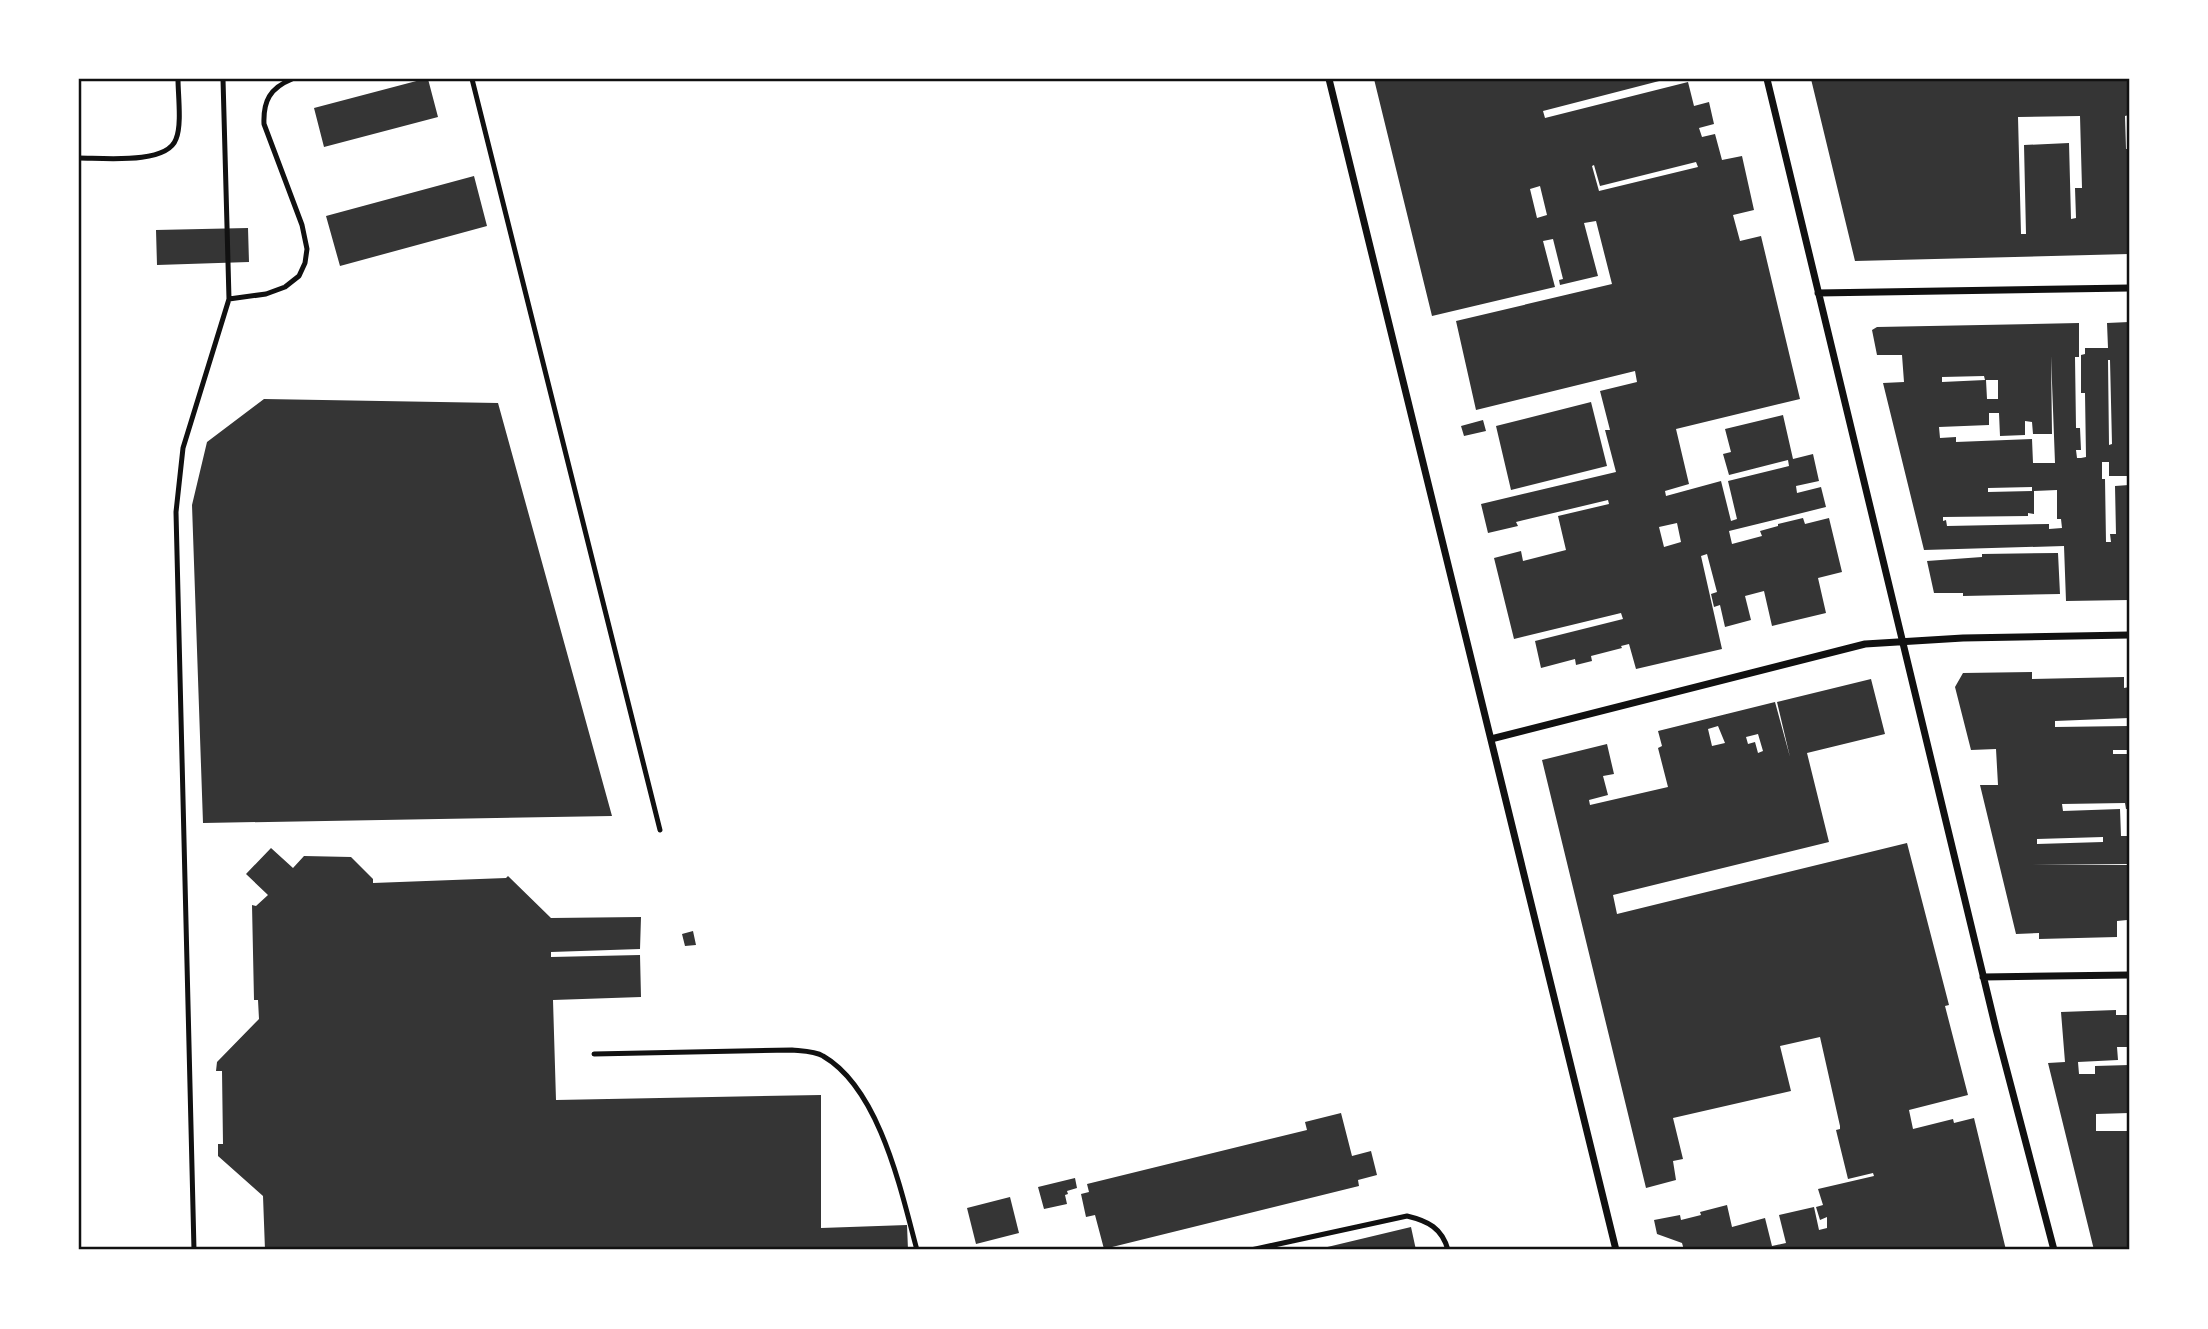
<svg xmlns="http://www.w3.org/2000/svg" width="2208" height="1329" viewBox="0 0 2208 1329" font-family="'Libre Baskerville',serif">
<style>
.building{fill:#353535;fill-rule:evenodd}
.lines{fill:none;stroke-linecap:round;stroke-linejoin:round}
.service{stroke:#111;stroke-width:5}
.minor{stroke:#111;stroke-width:7}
.neatline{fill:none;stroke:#111;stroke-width:2.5}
</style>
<rect width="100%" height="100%" fill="#fff"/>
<path class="building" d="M424,79H428L438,117L324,147L314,108Z
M1374,79H1667L1543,111L1545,118L1688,82L1694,106L1709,102L1714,124L1699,128L1702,137L1715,134L1722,160L1742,156L1754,210L1733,215L1740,241L1761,236L1800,399L1676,429L1689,484L1665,491L1666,496L1721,481L1731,521L1737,519L1728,481L1789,466L1788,460L1729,475L1723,454L1731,452L1725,429L1783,415L1793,459L1813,454L1819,481L1796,486L1797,493L1821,487L1826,507L1729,531L1732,544L1762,536L1760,531L1778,526V524L1803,518L1805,524L1829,518L1842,572L1818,578L1826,613L1772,626L1764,591L1745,596L1751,620L1725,627L1720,605L1714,607L1711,594L1717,592L1707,554L1701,556L1722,649L1636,669L1629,644L1621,646L1622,648L1591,656L1592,661L1576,665L1575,659L1541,668L1535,641L1623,619L1621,613L1514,639L1494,558L1521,551L1523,561L1566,550L1558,516L1609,504L1608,500L1516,522L1518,526L1488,533L1481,504L1616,472L1605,430H1610L1600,391L1637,382L1635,371L1476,410L1456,321L1612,284L1596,221L1584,223L1598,276L1560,285L1559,280L1563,279L1553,239L1543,241L1555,287L1432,316ZM1696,162L1698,167L1599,191L1592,166L1594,165L1600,186ZM1540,186L1547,215L1537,218L1530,189ZM1677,523L1681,542L1664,547L1659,527Z
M1811,79H2129V115L2125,116L2126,149H2129V254L1855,261ZM2080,116L2082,188H2075L2076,218L2071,219L2069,143L2024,145L2026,234H2021L2018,117Z
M474,176L487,226L340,266L326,216Z
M248,228L249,262L157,265L156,230Z
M2129,322V476H2109V462H2102V479H2105L2106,542H2111L2110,534H2116L2115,486L2129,485V600L2066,601L2064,546L1924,550L1883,383L1904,382L1902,355H1877L1872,330L1877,327L2079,323V357H2075L2076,428H2080L2081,450H2076L2077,458H2081L2086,457L2085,393H2081V355L2085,354V348H2108L2107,323ZM2051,356L2055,463H2033L2032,439L1956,442V437L1940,438L1939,427L1989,425V413H1999L2000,436L2025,435V421L2032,422L2033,434H2052ZM2108,360H2110L2112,444L2109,445ZM1984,376L1985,380L1942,382V377ZM1986,380H1998V399H1987ZM2032,487V491L1988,492V488ZM2057,490V519H2061L2062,528L2049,529V524L1947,526L1946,520L1943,521V517L2028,516V513L2034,514V491Z
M264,399L498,403L612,816L203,823L192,505L207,442Z
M1591,402L1607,466L1511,490L1496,426Z
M1483,420L1486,431L1464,436L1461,426Z
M2058,553L2060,594L1963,596V593H1934L1927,561L1982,557V554Z
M2032,672V679L2124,677V688L2129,687V718L2055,721V727L2129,726V750H2113V754H2129V809H2126L2125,803L2062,804L2063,811L2120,809L2121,836H2129V864L2024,865H2127L2129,870V933H2127V920L2117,921V937L2039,939V933L2016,934L1980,785H1998L1996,749L1971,750L1955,687L1963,673ZM2103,837V842L2037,844V839Z
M1871,679L1885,734L1807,753L1829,842L1613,895L1617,914L1907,843L1949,1005L1945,1006L1968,1095L1909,1110L1913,1129L1953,1119L1954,1123L1974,1118L2006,1250H1684L1682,1243L1657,1234L1654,1220L1680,1215L1681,1220L1701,1215L1700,1212L1727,1205L1732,1227L1765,1218L1772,1246L1786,1243L1779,1215L1814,1207L1819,1230L1827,1228V1217L1820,1220L1816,1207L1823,1205L1818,1189L1874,1176L1873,1173L1848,1179L1836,1130L1840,1129V1126L1820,1037L1780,1046L1791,1091L1673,1118L1683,1159L1673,1161L1676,1180L1646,1188L1542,760L1607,744L1614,774L1603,776L1608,795L1589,800L1590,805L1668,787L1658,748L1662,746L1658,731L1775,702L1790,757L1777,702ZM1718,726L1725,743L1712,746L1708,729ZM1758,734L1763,751L1758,753L1755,742L1748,744L1746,737Z
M271,848L293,868L304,856L351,857L373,879V883L506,878L508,876L551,918L641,917L640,949L551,952V957L640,955L641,997L553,1000L556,1100L821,1095V1228L907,1225L908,1250H265L263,1196L218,1156V1144H223L222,1071H216L217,1062L259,1019L258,1000H254L252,905L256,906L268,895L246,874Z
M693,931L696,945L685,946L682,934Z
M2116,1010V1015H2129V1047H2117L2118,1060L2078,1062L2079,1074H2095V1066L2129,1065V1113L2096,1114V1131H2129V1250H2094L2048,1063L2065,1062L2061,1012Z
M1341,1113L1352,1156L1371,1151L1377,1175L1358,1180L1359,1186L1104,1249L1095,1215L1086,1217L1081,1194L1089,1192L1087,1184L1307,1130L1305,1122Z
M1075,1178L1077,1188L1067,1191L1068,1194L1065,1195L1067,1204L1044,1209L1038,1187Z
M1010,1197L1019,1233L976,1244L967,1208Z
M1411,1227L1416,1250H1320L1319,1249Z"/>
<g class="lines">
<path class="service" d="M472,79L660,830
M79,158C102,158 167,165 176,139C182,125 178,95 178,79
M229,299L266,294L285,287L299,276L305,263L307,249L302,225L264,124C263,101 270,88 292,79
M594,1054L792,1050C801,1051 815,1051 823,1056C880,1089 901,1191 917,1250
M194,1250L176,512L183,448L229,299L223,79
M1251,1250L1407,1216C1428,1221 1442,1228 1448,1250"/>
<path class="minor" d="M1329,79L1616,1250
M1767,79L1996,1029L2054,1250
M1818,293L2129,288
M1491,739L1865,644L1963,638L2129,635
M1983,977L2129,975"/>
</g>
<rect width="2208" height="1329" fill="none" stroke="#ffffff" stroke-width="161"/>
<rect x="80" y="80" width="2048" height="1168" class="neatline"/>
</svg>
